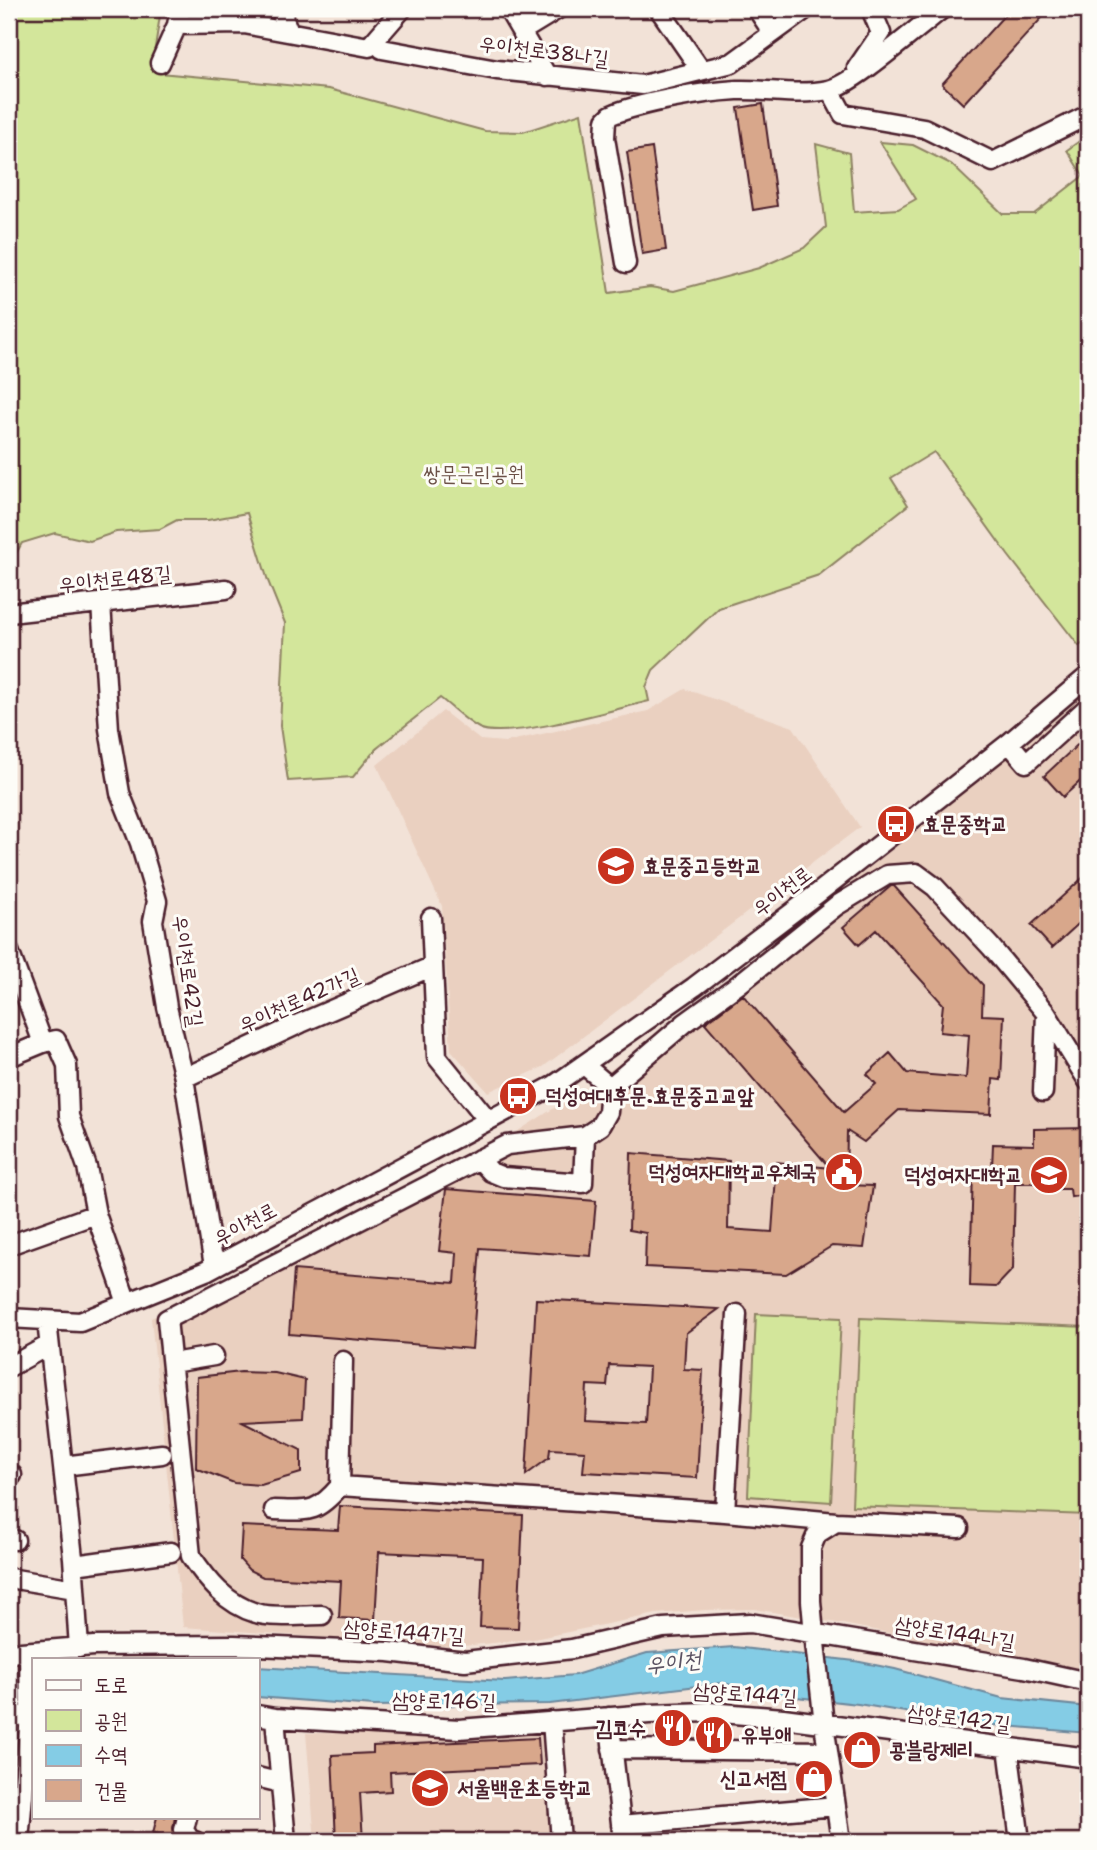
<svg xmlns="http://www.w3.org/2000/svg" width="1097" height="1850" viewBox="0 0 1097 1850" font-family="'Shantell Sans','Poor Story',sans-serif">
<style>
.built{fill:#ead0c0}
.green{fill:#d3e69b;stroke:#8e8263;stroke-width:2}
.water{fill:#84cce5;stroke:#6d879b;stroke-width:2}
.building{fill:#d8a78b;stroke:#4a1f2b;stroke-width:2;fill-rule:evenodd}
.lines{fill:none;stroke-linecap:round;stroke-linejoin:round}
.minor-casing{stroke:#4a1f2b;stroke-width:23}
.minor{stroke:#fdfcf7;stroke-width:18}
.labels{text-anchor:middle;stroke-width:6;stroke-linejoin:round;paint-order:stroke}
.street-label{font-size:21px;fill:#4a1f2b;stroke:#fdfcf7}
.park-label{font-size:21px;fill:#6c5147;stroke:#fdfcf7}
.poi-label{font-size:21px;font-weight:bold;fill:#4a1f2b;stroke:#fdfcf7;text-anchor:start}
.water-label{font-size:23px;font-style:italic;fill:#5b5363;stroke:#fdfcf7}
</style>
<rect width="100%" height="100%" fill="#f2e2d7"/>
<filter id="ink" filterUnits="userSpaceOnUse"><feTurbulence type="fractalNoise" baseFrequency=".0143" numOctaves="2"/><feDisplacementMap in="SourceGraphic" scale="14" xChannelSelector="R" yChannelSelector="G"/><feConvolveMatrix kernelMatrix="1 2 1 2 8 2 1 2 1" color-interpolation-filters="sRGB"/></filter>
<g filter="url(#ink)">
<path class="built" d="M685,689L793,727L860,827L543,1067L488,1092L451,1050L442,906L377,765L443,711L480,740L505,742L648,711Z
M1088,691V1670L1055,1666L843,1624L755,1609L706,1610L656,1614L534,1639L452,1647L183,1627L151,1318L274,1258L507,1138L589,1086L700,1004Z
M546,1726L552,1841H315L306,1733L458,1734Z"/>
<path class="green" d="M9,9H161L154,54L160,73L329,89L485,131L523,132L581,113L609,293L650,287L674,291L759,268L804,248L826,227L816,144L849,153L854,212L898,209L916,199L880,142L913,145L951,164L1003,214H1034L1083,176L1067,150L1088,135V640L1079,646L1008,555L934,452L891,478L908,505L819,575L719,608L653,670L646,687L649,701C618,709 505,741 479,728C465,721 452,707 440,698L376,749L353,777L288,781L280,726L285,623L268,581L247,513L208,520H177L160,529L116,532L90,541L55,533L22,543L9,566Z
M756,1314L841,1318L831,1502L748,1496Z
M860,1318L1088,1327V1515L852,1506Z"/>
<path class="water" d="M734,1647L855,1661L895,1669L1002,1698L1088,1707V1733L970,1723L858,1704L778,1695L722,1683L550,1704L374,1706L257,1697V1667L505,1681L575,1675L647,1653Z"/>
<path class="building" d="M1010,9H1050L963,104L942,84Z
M763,104L777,206L753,210L738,108Z
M652,148L666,250L642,254L627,152Z
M1088,735V774L1063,797L1044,776Z
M1088,873V915L1052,948L1031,925Z
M891,886H894L983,985L982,1015L1004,1016L1001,1080L993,1079L991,1114L899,1110L864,1142L847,1131L846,1185L873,1186L864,1248L832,1246L786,1274L645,1267L646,1233L629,1230L631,1153L729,1161L728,1229L772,1232L777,1162L830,1168L705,1023L743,995L844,1112L876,1084L867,1074L890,1053L907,1073L966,1078L969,1035L940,1032L943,1004L876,930L859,945L843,927Z
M1088,1128V1188L1085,1195L1071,1197L1070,1189H1042L1041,1183H1015L1013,1269L996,1287L970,1286L973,1168H992L993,1144L1034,1145V1129Z
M446,1189L596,1201L591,1256L480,1248L472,1349L289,1334L294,1270L455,1283L457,1253L439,1251Z
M536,1299L719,1309L686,1333L684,1369L703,1370L697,1478L583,1472L585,1451L550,1449L549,1458L526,1475ZM609,1365L649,1367L646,1424L585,1421L587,1385L607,1386Z
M241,1372L275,1373L305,1380L303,1418L242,1421L301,1450V1473L261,1485L234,1483L196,1468L197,1377Z
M340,1506L523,1515L518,1628L480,1627L483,1557L379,1552L375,1620L339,1618L341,1581L263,1577L249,1570L240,1560L242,1526L338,1530Z
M538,1738L540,1765L390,1772L391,1791L360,1793L363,1841H336L332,1755L373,1753V1746Z
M157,1817H175L173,1828L175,1838L153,1833Z"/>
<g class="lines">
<defs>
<path id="minor" d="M285,9L283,17L289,32
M508,9L547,76
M659,9L701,70
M757,9L773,33
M177,25L244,24L369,47L402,9
M522,31L558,9
M382,49L497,70L643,85L732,63L806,9
M160,63L177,25L180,9
M857,68L881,33L871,9
M830,90L843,114L924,128L993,162L1088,115
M626,263L605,138L606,120L611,115C642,102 703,92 737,90C767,89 798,96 828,90C853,85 918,27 942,9
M101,603L109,729L120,793L140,843L157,901L153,921L167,1007L184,1078L214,1266
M9,613L226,589
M1009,743L1026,763L1088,707
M431,918L437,1057L488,1120
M9,951L43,1043L56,1040L67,1065L69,1116L87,1167L96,1214L127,1303
M9,1057L43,1043
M584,1065L610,1087L685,1023L739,984L836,906L887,875L916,873L935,887L991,947L1046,1013L1088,1081
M184,1078L301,1023L433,966
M1043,1092L1046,1013
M479,1159L491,1172L503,1177L583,1183L585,1136
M9,1245L96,1214
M9,1318L80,1322L206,1271L553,1086L694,987L818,893L1009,743L1088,676
M47,1321L73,1558L79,1648
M172,1363L214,1356
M9,1367L49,1345
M63,1466L162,1454
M9,1474L12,1475
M340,1486L343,1361
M274,1510C309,1511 316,1514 340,1486L725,1512L836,1522
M725,1512L737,1314
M9,1538L15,1540
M74,1565L171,1552
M9,1578L75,1589
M322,1615C305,1615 270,1618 256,1613C226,1604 208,1581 191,1556L167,1319L507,1145L585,1136L600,1126L608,1112L610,1087
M9,1653L94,1646L234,1645L389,1652L465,1661L572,1649L663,1628L750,1623L1024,1668L1088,1682
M257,1715L275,1718L459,1729L649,1714L709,1712L783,1718L1088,1758
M9,1717L33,1715
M609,1717L623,1841
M275,1718L286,1841
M552,1721L561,1841
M1008,1747L1020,1841
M612,1749L828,1751
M257,1777L281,1783
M187,1817L184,1830L190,1840L195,1841
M621,1825L836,1806
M19,1841L30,1716L29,1653
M841,1841L824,1724L814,1634L811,1601V1548L817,1534L836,1522L959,1528"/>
</defs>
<use href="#minor" class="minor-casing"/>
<use href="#minor" class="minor"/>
</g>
</g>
<defs>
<symbol id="bus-disc" viewBox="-11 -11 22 22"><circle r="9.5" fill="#c8321e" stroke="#fdfcf7"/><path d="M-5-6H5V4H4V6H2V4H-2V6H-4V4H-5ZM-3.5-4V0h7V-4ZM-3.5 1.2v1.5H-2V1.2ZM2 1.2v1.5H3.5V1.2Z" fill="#fff"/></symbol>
<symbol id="school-disc" viewBox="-11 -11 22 22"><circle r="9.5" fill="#c8321e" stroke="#fdfcf7"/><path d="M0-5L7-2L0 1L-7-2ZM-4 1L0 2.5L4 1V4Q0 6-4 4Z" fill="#fff"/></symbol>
<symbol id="civic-disc" viewBox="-11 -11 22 22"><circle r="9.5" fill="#c8321e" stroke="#fdfcf7"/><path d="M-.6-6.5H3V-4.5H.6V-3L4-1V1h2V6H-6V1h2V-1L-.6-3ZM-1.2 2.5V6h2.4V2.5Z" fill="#fff"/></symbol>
<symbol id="university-disc" viewBox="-11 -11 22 22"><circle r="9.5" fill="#c8321e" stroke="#fdfcf7"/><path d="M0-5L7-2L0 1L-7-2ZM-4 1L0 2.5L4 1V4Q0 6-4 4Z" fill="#fff"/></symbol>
<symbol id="restaurant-disc" viewBox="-11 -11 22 22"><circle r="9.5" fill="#c8321e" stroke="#fdfcf7"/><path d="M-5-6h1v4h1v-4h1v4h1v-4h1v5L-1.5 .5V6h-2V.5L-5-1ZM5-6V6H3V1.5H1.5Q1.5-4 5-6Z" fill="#fff"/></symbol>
<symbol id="shop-disc" viewBox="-11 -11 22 22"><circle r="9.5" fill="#c8321e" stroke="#fdfcf7"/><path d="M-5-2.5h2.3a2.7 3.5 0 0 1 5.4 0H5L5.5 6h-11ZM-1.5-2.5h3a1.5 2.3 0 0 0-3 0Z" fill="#fff"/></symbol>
</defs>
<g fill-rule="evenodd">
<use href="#bus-disc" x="874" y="802" width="44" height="44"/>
<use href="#school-disc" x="594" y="844" width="44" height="44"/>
<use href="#bus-disc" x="496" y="1074" width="44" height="44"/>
<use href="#civic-disc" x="822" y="1150" width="44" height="44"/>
<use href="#university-disc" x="1027" y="1153" width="44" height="44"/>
<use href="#restaurant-disc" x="651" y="1706" width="44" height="44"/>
<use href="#restaurant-disc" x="692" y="1713" width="44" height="44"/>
<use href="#shop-disc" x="840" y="1728" width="44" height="44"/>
<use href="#shop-disc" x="792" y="1757" width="44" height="44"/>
<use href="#school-disc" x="408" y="1766" width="44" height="44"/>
</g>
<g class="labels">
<g class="street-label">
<text transform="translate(544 51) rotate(7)" y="7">우이천로38나길</text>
<text transform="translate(115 579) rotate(-6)" y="7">우이천로48길</text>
<text transform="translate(782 891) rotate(-37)" y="7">우이천로</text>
<text transform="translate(188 971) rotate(82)" y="7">우이천로42길</text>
<text transform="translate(299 1000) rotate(-24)" y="7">우이천로42가길</text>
<text transform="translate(245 1224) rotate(-28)" y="7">우이천로</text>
<text transform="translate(404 1632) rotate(4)" y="7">삼양로144가길</text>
<text transform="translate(955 1633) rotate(9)" y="7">삼양로144나길</text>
<text transform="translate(745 1694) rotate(4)" y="7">삼양로144길</text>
<text transform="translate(444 1701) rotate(1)" y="7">삼양로146길</text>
<text transform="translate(959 1718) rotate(7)" y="7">삼양로142길</text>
</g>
<g class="park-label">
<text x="474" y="481">쌍문근린공원</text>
</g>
<g class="poi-label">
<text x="923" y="831">효문중학교</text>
<text x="643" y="873">효문중고등학교</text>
<text x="545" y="1103">덕성여대후문.효문중고교앞</text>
<text x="817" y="1179" text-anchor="end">덕성여자대학교우체국</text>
<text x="1022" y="1182" text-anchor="end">덕성여자대학교</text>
<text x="646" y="1735" text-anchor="end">김코수</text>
<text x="741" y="1742">유부애</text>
<text x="889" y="1757">콩블랑제리</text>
<text x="787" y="1786" text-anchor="end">신고서점</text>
<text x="457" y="1795">서울백운초등학교</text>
</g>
<g class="water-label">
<text transform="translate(673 1662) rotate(-7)" y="8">우이천</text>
</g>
</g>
<rect width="1097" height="1850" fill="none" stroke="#fdfcf7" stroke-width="35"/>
<rect x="18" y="18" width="1062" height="1815" fill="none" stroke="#4a1f2b" stroke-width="2.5" filter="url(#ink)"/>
<rect x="32" y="1658" width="228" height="161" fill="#fdfcf7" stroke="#b5a4a5" stroke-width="2"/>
<rect x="46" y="1680" width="35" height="10" fill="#fdfcf7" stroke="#b5a4a5" stroke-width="2"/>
<text x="94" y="1692" font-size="21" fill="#4a1f2b">도로</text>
<rect x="46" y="1710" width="35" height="21" fill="#d3e69b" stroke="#b5a4a5" stroke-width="2"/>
<text x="94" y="1728" font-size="21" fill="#4a1f2b">공원</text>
<rect x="46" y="1745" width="35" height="21" fill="#84cce5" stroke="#b5a4a5" stroke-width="2"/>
<text x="94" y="1762" font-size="21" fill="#4a1f2b">수역</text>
<rect x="46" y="1780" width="35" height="21" fill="#d8a78b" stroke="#b5a4a5" stroke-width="2"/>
<text x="94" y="1798" font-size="21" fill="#4a1f2b">건물</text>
</svg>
